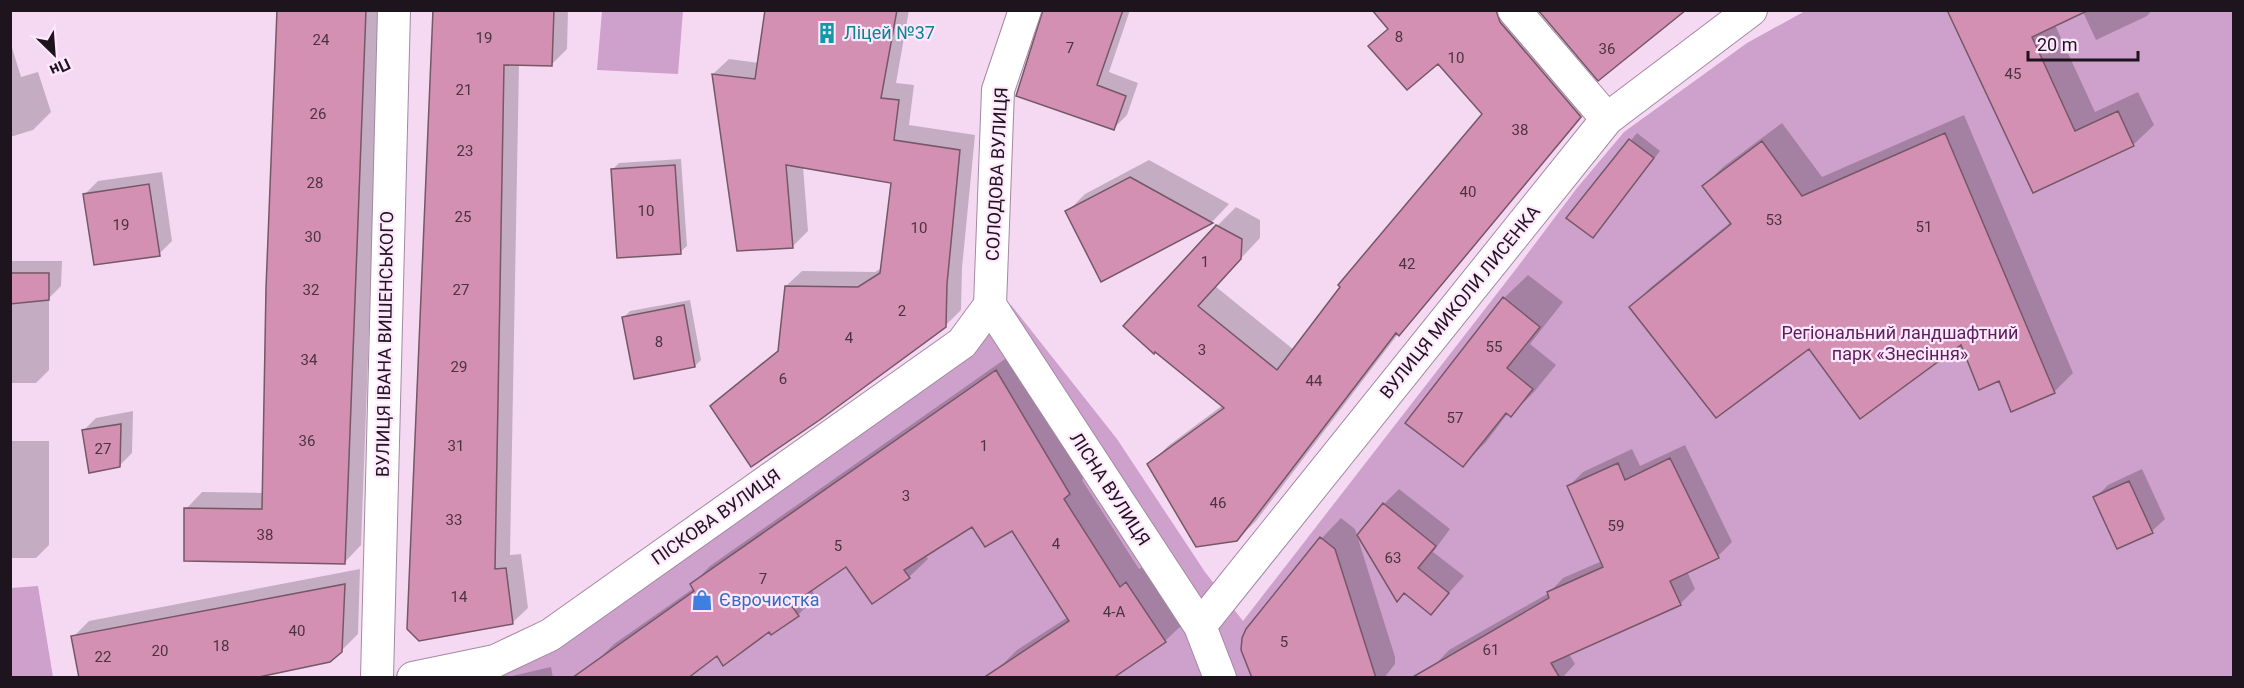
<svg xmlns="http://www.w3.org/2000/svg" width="2244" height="688" viewBox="0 0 2244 688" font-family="Roboto,sans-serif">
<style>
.green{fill:#cea0cc}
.shadow{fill:#0003}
.building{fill:#d390b2;stroke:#755766;stroke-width:1.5}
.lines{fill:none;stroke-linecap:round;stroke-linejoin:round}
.minor-casing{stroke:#a389a1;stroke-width:34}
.minor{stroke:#fff;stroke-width:32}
.labels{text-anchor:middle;stroke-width:4.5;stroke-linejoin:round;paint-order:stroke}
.number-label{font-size:15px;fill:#4b3342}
.culture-label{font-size:18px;fill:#0d838f;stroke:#ffe8fd;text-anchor:start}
.street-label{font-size:18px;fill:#1e141d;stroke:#ffe8fd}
.park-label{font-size:18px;fill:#5b1d5b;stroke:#ffe8fd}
.shop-label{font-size:18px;fill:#366cbe;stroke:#ffe8fd;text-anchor:start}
</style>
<rect width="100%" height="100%" fill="#f5d9f3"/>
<path class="green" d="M602,11H683L678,74L597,70Z
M1805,11H2233V677L478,678L942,345L1011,305L1117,439L1205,572L1243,621L1516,269L1577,188L1624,132L1747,43Z
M38,586L53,677H11V588Z"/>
<path class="shadow" d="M279,10H381L361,545L345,562L186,509L202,492L264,493Z
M434,10H568L567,49L552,64H519L510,555L521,554L528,608L512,623L420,640Z
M766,10H909L896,83L914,85L909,125L975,135L962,268L961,310L945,326L712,406L728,391L780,349L786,286L802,271L875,272L882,268L893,182L803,166L808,231L793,246L713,74L729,59L759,63Z
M1046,10H1130L1109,72L1138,83L1127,115L1114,128Z
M1374,10H1525L1599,97L1417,315L1398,334L1256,521L1237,540L1149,465L1168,446L1223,405L1155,350L1217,226L1236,207L1260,220V238L1215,286L1294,350L1484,114L1438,61L1370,46L1389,28Z
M1949,10H2152L2147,16L2096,40L2083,12L2055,25L2095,112L2138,92L2154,125L2133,145L2033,191Z
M10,41L21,77L38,72L51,112L33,130L10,137Z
M1964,115L2073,373L2054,392L1999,379L1961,343L1809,347L1631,307L1650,288L1731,222L1704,186L1723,167L1782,123L1822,177Z
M1637,133L1660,151L1599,230L1568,218Z
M681,159L687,246L680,252L613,169L619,163Z
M1149,160L1229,204L1212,222L1102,280L1067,212L1085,194Z
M162,172L172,241L159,254L85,194L98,181Z
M10,261H62L61,286L49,298V370L36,383H10Z
M1528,275L1563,302L1530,344L1556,365L1534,392L1511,415L1508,413L1486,442L1463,465L1504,298Z
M690,300L701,360L695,366L624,317L630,311Z
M1015,352L1087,474L1082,480L1139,569L1146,565L1184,623L1165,641L989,678L1017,650L1068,617L1012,529L973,525L925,555L928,559L909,577L846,565L811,589L816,597L798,615L718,654L596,662L614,644L694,588L692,585L710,566Z
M133,411L132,453L119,466L83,431L96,418Z
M10,441H49V545L36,558H10Z
M1685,445L1732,542L1718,556L1687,571L1695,589L1680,604L1569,654L1575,664L1562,678H1442L1435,665L1449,650L1549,593L1563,578L1602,561L1569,486L1583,472L1632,449L1640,466Z
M2142,469L2165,519L2152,531L2095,498L2108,485Z
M1399,489L1450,529L1433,552L1464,576L1431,613L1405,592L1397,600L1384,504Z
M1341,518L1355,529L1395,657V664L1384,678H1254L1248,630L1322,538Z
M360,569L358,634L341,651L73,637L89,621Z
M551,667L553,678H504Z"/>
<path class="building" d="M277,10H366L345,564L184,561V508L262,509L266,288Z
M433,10H554L552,66L504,65L495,569L506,568L513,624L419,641L407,629Z
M765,10H897L881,98L899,100L894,140L960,150L947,284L946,327L821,419L751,467L710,406L778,351L785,286L858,287L880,273L891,183L786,165L793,248L737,251L712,74L755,79Z
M1043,10H1123L1097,85L1126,96L1114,130L1016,96Z
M1372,10H1496L1500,22L1581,117L1399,336L1396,333L1237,541L1196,547L1147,464L1224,408L1155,352L1154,354L1123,326L1216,225L1242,239L1241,259L1198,306L1277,370L1340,287L1338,285L1482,114L1438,64L1407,90L1368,46L1388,29Z
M1538,10H1686L1598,81Z
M1947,10H2089L2032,37L2075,131L2118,111L2134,146L2033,193Z
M1945,133L2055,393L2011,412L1999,381L1979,390L1961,345L1860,419L1809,349L1716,418L1629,307L1731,224L1702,186L1762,141L1802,196Z
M1629,139L1654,158L1593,238L1566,218Z
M675,165L681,254L617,258L611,169Z
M1130,177L1213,223L1101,282L1065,211Z
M149,184L160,256L94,265L83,194Z
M10,273H49V300L10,304Z
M1503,297L1540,327L1507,368L1533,389L1511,417L1506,413L1463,467L1405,423Z
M684,305L695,367L634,379L622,317Z
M996,370L1070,494L1064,499L1120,587L1126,582L1166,642L1113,678H983L1069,621L1012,531L985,547L972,527L904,570L910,578L872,604L846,567L791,605L799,616L771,635L769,632L723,666L717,656L688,678H572L694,591L690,584Z
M121,424L120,467L89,473L82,430Z
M1670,458L1719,558L1670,581L1681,605L1551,663L1560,678H1411L1549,598L1547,592L1603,567L1567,486L1618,463L1625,480Z
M2129,481L2153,533L2117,549L2093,497Z
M1383,503L1436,546L1418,568L1449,593L1431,615L1404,593L1397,602L1357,535Z
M1320,537L1335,549L1376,678H1252L1241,650L1242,638L1246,629Z
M345,584L342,652L330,662L254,678H79L71,636Z"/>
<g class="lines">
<defs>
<path id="minor" d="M1514,10L1607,119
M990,305L1200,626L1220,678
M990,305L998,90L1025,10
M1200,626L1607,119L1751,10
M377,678L394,10
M413,678L495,661L550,635L962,343L990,305"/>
</defs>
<use href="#minor" class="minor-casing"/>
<use href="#minor" class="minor"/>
</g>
<defs>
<symbol id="building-bare" viewBox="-9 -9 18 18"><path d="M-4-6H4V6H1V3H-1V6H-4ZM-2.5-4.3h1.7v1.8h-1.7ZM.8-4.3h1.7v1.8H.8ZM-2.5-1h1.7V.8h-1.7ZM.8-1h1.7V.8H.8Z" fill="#0f9aa8" stroke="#ffe8fd" stroke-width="2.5" paint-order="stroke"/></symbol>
<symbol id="shop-bare" viewBox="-9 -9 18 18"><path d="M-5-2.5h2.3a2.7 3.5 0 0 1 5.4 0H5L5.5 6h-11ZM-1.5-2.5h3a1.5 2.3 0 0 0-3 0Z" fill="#3f7fe0" stroke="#ffe8fd" stroke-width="2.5" paint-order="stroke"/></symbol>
</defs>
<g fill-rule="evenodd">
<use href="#building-bare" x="812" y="18" width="30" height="30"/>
<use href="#shop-bare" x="687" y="585" width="30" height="30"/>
</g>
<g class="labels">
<g class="number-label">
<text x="1399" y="42">8</text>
<text x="484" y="43">19</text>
<text x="321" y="45">24</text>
<text x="1070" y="53">7</text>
<text x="1607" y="54">36</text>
<text x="1456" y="63">10</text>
<text x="2013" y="79">45</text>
<text x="464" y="95">21</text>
<text x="318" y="119">26</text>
<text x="1520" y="135">38</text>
<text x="465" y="156">23</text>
<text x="315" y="188">28</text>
<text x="1468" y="197">40</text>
<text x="646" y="216">10</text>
<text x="463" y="222">25</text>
<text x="1774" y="225">53</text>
<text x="121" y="230">19</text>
<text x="1924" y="232">51</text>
<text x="919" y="233">10</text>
<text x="313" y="242">30</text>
<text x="1205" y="267">1</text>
<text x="1407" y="269">42</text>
<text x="311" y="295">32</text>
<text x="461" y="295">27</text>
<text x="902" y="316">2</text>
<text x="849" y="343">4</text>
<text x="659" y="347">8</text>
<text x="1494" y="352">55</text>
<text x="1202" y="355">3</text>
<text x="309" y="365">34</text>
<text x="459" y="372">29</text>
<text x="783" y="384">6</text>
<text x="1314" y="386">44</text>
<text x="1455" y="423">57</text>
<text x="307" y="446">36</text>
<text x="456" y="451">31</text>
<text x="984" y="451">1</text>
<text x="103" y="454">27</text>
<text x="906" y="501">3</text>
<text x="1218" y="508">46</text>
<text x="454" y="525">33</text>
<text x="1616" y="531">59</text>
<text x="265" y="540">38</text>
<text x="1056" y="549">4</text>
<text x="838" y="551">5</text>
<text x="1393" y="563">63</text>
<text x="763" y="584">7</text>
<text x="459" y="602">14</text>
<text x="1114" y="617">4-А</text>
<text x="297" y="636">40</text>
<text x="1284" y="647">5</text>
<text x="221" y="651">18</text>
<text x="1491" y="655">61</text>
<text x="160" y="656">20</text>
<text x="103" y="662">22</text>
</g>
<g class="culture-label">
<text x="844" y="39">Ліцей №37</text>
</g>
<g class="street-label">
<text transform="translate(997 174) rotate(-87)" y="6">СОЛОДОВА ВУЛИЦЯ</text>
<text transform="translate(1460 302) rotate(-51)" y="6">ВУЛИЦЯ МИКОЛИ ЛИСЕНКА</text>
<text transform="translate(385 344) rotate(-89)" y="6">ВУЛИЦЯ ІВАНА ВИШЕНСЬКОГО</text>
<text transform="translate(1110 489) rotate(57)" y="6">ЛІСНА ВУЛИЦЯ</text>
<text transform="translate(716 517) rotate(-35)" y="6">ПІСКОВА ВУЛИЦЯ</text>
</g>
<g class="park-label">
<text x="1900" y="339">Регіональний ландшафтний<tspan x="1900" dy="21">парк «Знесіння»</tspan></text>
</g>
<g class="shop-label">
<text x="719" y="606">Єврочистка</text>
</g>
</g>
<rect width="2244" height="688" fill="none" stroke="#1e141d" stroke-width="24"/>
<g transform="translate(54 54) rotate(155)" stroke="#ffe8fd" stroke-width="4.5" paint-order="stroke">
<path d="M0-4.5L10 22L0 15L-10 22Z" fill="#1e141d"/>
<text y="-9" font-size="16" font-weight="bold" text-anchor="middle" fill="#1e141d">Пн</text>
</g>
<path d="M2028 51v9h110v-9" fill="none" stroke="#1e141d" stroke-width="3"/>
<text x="2037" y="51" font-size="18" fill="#1e141d" stroke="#ffe8fd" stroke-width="4.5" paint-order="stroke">20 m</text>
</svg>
